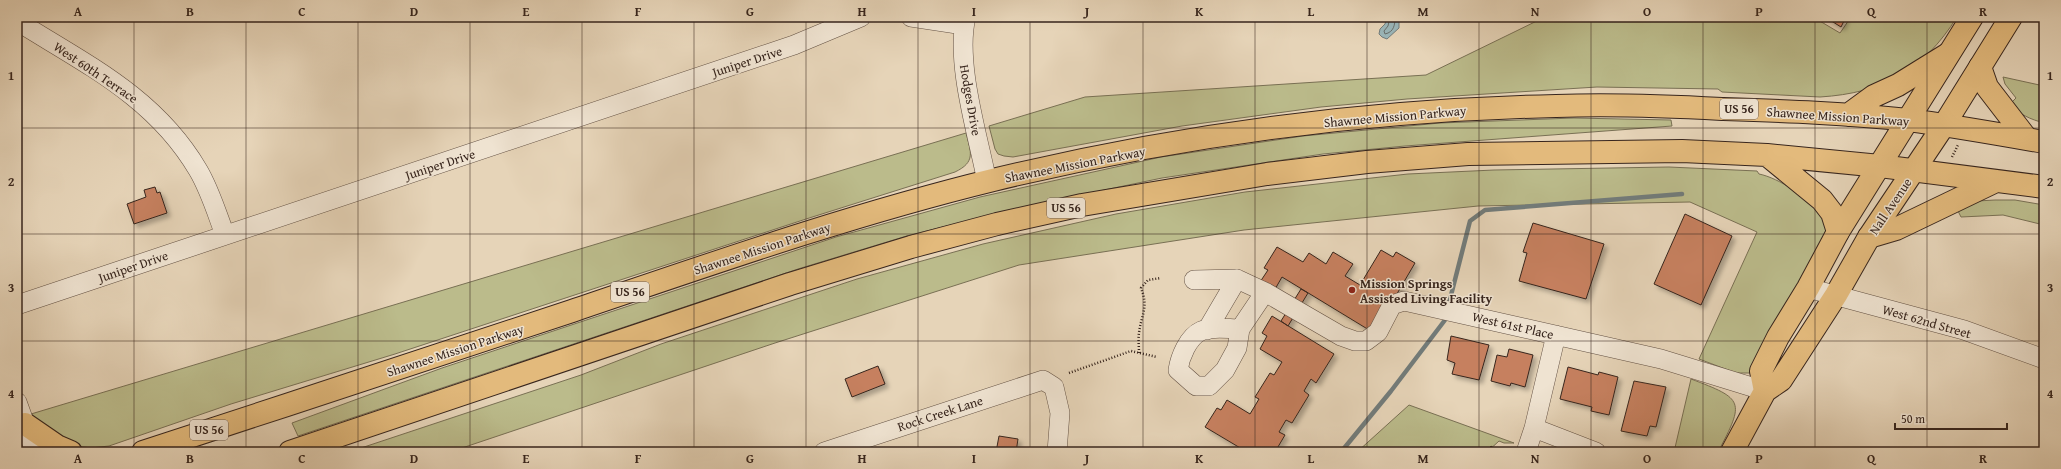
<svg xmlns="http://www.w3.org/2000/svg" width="2061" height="469" viewBox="0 0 2061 469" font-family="'Gentium Book Plus',serif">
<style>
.green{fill:#bbbb8b;stroke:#797054}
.water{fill:#9ab6b9;stroke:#727c7b}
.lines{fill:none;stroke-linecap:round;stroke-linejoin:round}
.shore{stroke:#686e6b;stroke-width:1}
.stream{stroke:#727c7b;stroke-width:4.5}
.building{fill:#c6805e;stroke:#37251d;filter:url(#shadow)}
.minor-casing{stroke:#635144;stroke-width:20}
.major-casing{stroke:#37251d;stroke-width:24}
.highway-casing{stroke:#37251d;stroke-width:24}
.path{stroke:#37251d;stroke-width:2.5;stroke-dasharray:1 2;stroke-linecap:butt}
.minor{stroke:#efe3d1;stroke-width:19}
.major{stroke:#e3ba7c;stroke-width:22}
.highway{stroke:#e3ba7c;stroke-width:22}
.grid{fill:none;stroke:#37251d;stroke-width:1;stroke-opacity:0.55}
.poi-dot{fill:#8f2418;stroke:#efe3d1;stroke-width:1.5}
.labels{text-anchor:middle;stroke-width:3;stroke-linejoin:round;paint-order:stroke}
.shield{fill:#efe3d1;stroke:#6e5e53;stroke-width:1}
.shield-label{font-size:12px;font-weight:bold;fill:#37251d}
.street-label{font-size:13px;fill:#37251d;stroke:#efe3d1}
.poi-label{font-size:13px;font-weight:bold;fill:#37251d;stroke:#efe3d1;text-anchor:start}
.neatline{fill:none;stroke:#37251d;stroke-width:1.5}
.grid-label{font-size:13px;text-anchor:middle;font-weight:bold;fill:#37251d}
</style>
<defs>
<filter id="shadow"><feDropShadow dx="3.5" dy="3.5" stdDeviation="2" flood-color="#0004"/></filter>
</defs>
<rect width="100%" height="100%" fill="#e6d4b8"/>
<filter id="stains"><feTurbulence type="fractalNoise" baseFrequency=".005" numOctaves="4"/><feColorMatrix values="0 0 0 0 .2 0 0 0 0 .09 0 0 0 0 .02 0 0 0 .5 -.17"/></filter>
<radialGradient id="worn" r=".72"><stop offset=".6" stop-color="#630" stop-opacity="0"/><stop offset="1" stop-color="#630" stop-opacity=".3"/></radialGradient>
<path class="green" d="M1545,17H1813L1840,33L1851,17H1957C1923,71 1883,93 1820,97L1722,92L1718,89L1597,87L1407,99L1321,107L1182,126L1013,157L1004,156L998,154L995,149L989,126L1085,97L1426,75Z
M2003,77L2044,86V123C2030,119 2020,115 2010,104L2016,98L2005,84Z
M1574,118L1671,120L1672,126L1405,146L1323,154L1162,178L1037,204L910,235L798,269L298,436L292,423L442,368L836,237L980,197L1161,157L1303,136L1440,123Z
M966,133C971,152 976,162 955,172L806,219L395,354L231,404L109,446L91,448L76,446L43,428L31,414Z
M1669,167L1757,171L1759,174C1779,178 1809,198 1821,215C1825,220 1827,228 1827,236L1752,373H1736L1699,359L1757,232L1690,202L1478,206L1244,230L1019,265L775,343L450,452H349L581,375L661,344L857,279L983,244L1116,214L1245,192L1408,174L1494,170Z
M1995,200H2015L2044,205V225L2003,215L1961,217L1956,207L1977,201Z
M1691,379C1744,399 1745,401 1718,452H1674Z
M1409,405L1514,443H1504L1499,441L1487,452H1357Z"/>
<path class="water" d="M1387,17L1399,18V28L1387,39L1382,37L1379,34L1380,29L1385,24Z"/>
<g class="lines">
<path class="shore" d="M1390,17L1388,26L1384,31L1385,34C1394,32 1395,25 1395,17"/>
<path class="stream" d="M1448,307L1470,221L1485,210L1682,194
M1341,452L1391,391L1445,320L1446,314"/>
</g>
<path class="building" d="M1825,17H1846L1841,27Z
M155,187L157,193L160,192L167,213L134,224L127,204L146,197L144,190Z
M1685,214L1732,236L1701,305L1654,284Z
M1533,223L1604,244L1586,299L1519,281L1527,253L1523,252Z
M1277,247L1303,262L1309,253L1326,264L1333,252L1353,264L1345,276L1360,285L1381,250L1393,257L1396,252L1415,263L1374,333L1282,277L1274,291L1260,282L1268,270L1264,268Z
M1301,289L1308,293L1288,326L1281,321Z
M1272,316L1334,354L1316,383L1311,379L1304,391L1309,395L1292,423L1286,420L1279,432L1285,435L1275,452H1247L1205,427L1217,408L1221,410L1227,400L1250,414L1259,399L1255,397L1270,373L1274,375L1282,362L1260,349L1267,336L1262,333Z
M1451,336L1489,345L1479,380L1452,374L1455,363L1447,360Z
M1509,349L1533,355L1525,387L1511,383L1510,386L1491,381L1497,355L1507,357Z
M878,366L885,384L852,397L845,379Z
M1568,367L1598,375L1599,372L1618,377L1609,415L1591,411L1592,407L1560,399Z
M1634,381L1666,387L1656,427L1650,426L1647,436L1621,431Z
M999,436L1018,439L1016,452H996Z
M1491,446L1497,451L1496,452H1487Z"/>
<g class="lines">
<defs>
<path id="minor" d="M911,17L964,25
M966,17C955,63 978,135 987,182
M17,21C87,65 155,97 198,170C210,190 217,214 225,235
M1194,280L1237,279L1265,292L1341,336L1355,341H1366L1378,332L1392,305L1404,301L1661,359L1765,391
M1808,288L1964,330L2044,359
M17,305L794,45L861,17
M1240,329C1228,329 1212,326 1201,331C1188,337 1180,357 1178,370L1196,386H1209L1225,370L1237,348L1240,329L1265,292
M1207,330L1237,279
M1556,335L1534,428L1596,452
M17,402L35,452
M824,452L1043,380L1054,387L1060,413L1057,452
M1526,452L1534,428"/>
<path id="major" d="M1765,391L1761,371L1778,337L1808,288L1838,232L1972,17
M1732,452L1765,391L1781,380L1836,295L1869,237L1944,125L2011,17"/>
<path id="highway" d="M1980,67L1987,87L2027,139
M1848,115L1874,96L1898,85L1948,54
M1767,155L1822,200L1832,213L1838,232
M1869,237L1896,229L1996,181
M25,424L57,446L71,452
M143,452C286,405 429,359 572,311C711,264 850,215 993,180C1175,136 1368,110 1556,106C1611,104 1667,106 1722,109C1784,111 1847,113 1908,120C1954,126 1999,134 2044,142
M290,452L790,284L911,247L997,224L1082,205L1267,174L1367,162L1468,154L1682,151L1767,155L1880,166L2044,187"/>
</defs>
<use href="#minor" class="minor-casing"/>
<use href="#major" class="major-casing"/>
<use href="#highway" class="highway-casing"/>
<path class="path" d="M1952,157L1958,145
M1139,353C1139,346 1138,339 1139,333C1141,315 1149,308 1141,288L1148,280L1161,278
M1069,373L1131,351L1157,357"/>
<use href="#minor" class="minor"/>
<use href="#major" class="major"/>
<use href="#highway" class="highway"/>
</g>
<path class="grid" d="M134,17V452M246,17V452M358,17V452M470,17V452M582,17V452M694,17V452M806,17V452M918,17V452M1030,17V452M1143,17V452M1255,17V452M1367,17V452M1479,17V452M1591,17V452M1703,17V452M1815,17V452M1927,17V452M17,128H2044M17,234H2044M17,341H2044"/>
<circle class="poi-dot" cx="1352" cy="290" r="4"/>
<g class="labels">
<g class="shield">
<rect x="1720" y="99" width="38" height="20" rx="3"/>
<rect x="1047" y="198" width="38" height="20" rx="3"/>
<rect x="611" y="282" width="38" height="20" rx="3"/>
<rect x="190" y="420" width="38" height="20" rx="3"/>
</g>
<g class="shield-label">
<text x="1739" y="113">US 56</text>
<text x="1066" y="212">US 56</text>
<text x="630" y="296">US 56</text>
<text x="209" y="434">US 56</text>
</g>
<g class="street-label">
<text transform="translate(747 61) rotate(-18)" y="5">Juniper Drive</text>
<text transform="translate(96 72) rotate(34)" y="5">West 60th Terrace</text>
<text transform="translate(971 100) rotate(80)" y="5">Hodges Drive</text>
<text transform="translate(1395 116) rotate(-5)" y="5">Shawnee Mission Parkway</text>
<text transform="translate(1838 116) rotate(4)" y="5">Shawnee Mission Parkway</text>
<text transform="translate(440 164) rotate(-18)" y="5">Juniper Drive</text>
<text transform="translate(1075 164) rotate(-11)" y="5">Shawnee Mission Parkway</text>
<text transform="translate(1890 206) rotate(-56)" y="5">Nall Avenue</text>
<text transform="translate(762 248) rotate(-18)" y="5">Shawnee Mission Parkway</text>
<text transform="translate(133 266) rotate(-19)" y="5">Juniper Drive</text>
<text transform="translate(1927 321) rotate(16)" y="5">West 62nd Street</text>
<text transform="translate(1513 325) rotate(13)" y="5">West 61st Place</text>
<text transform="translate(455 350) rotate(-18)" y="5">Shawnee Mission Parkway</text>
<text transform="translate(940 413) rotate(-18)" y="5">Rock Creek Lane</text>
</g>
<g class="poi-label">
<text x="1360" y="288">Mission Springs<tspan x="1360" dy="15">Assisted Living Facility</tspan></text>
</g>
</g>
<rect width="2061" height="469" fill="none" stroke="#e6d4b8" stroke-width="44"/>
<path d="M1895 423v6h112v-6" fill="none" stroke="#37251d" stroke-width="2"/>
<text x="1901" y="423" font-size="12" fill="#37251d" stroke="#efe3d1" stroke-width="3" paint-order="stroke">50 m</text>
<rect x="22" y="22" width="2017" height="425" class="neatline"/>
<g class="grid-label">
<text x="78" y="16">A</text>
<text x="190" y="16">B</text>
<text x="302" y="16">C</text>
<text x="414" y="16">D</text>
<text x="526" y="16">E</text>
<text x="638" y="16">F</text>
<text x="750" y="16">G</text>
<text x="862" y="16">H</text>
<text x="974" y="16">I</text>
<text x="1087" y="16">J</text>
<text x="1199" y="16">K</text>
<text x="1311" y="16">L</text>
<text x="1423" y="16">M</text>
<text x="1535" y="16">N</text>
<text x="1647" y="16">O</text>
<text x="1759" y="16">P</text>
<text x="1871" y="16">Q</text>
<text x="1983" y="16">R</text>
<text x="11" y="80">1</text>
<text x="2050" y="80">1</text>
<text x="11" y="186">2</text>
<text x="2050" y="186">2</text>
<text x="11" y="292">3</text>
<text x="2050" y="292">3</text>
<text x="11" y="398">4</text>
<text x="2050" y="398">4</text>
<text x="78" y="463">A</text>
<text x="190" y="463">B</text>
<text x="302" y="463">C</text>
<text x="414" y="463">D</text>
<text x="526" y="463">E</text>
<text x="638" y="463">F</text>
<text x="750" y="463">G</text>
<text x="862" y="463">H</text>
<text x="974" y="463">I</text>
<text x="1087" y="463">J</text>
<text x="1199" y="463">K</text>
<text x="1311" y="463">L</text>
<text x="1423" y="463">M</text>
<text x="1535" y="463">N</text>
<text x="1647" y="463">O</text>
<text x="1759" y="463">P</text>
<text x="1871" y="463">Q</text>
<text x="1983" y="463">R</text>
</g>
<rect width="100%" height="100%" filter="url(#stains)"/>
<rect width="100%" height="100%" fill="url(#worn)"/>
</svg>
